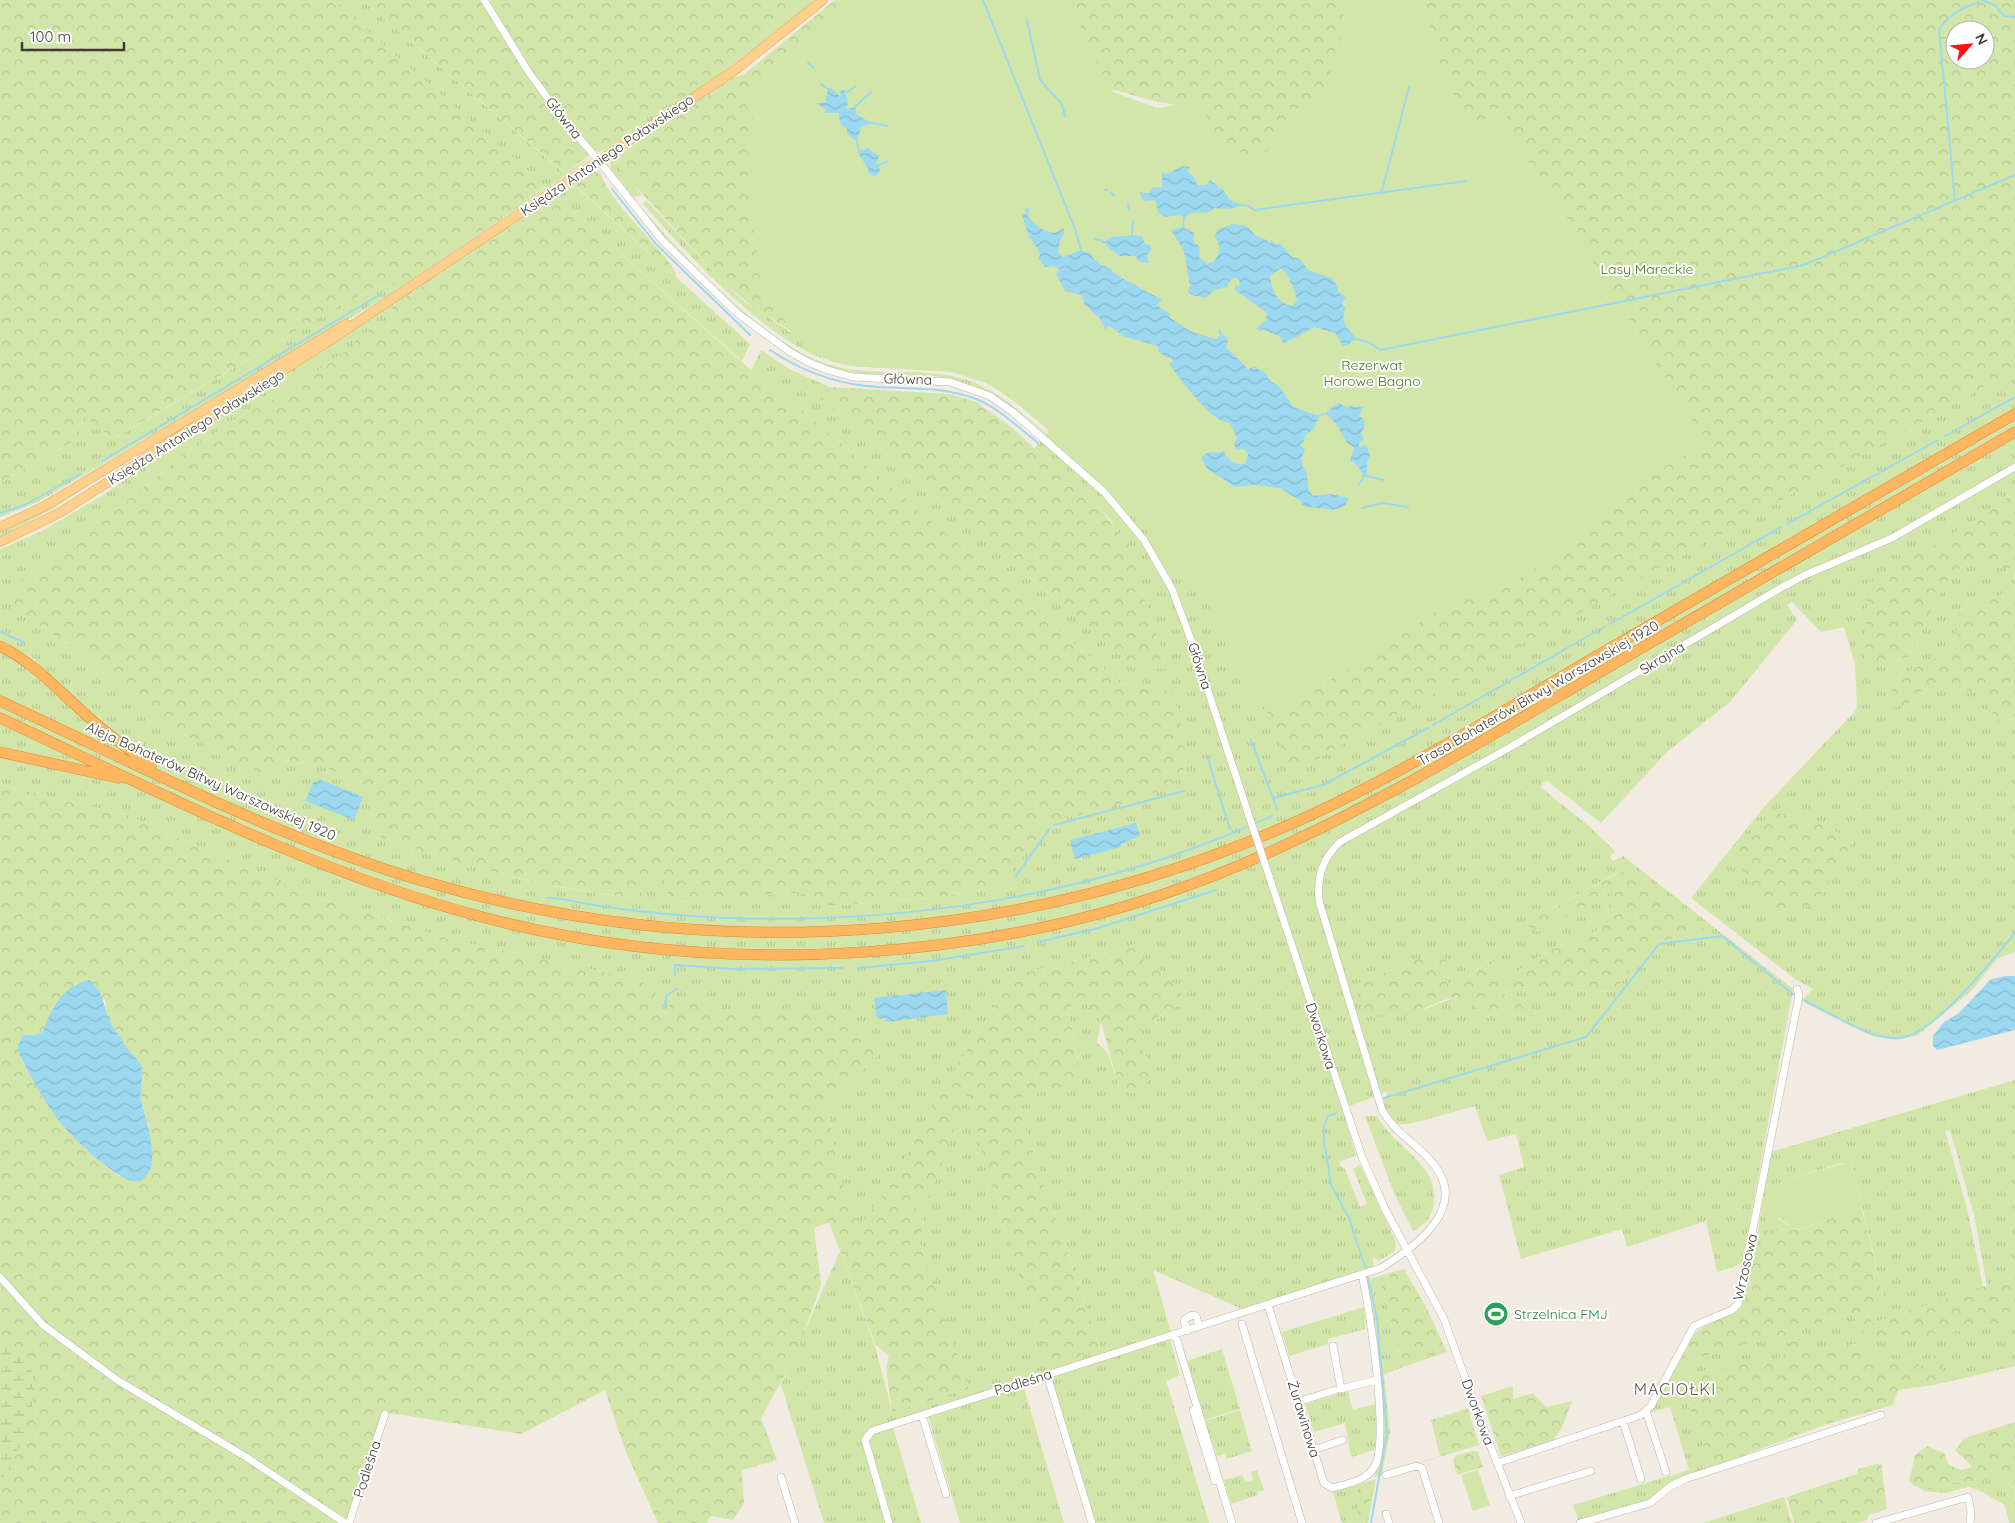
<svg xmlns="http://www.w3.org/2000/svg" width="2015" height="1523" viewBox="0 0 2015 1523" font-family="Quicksand,sans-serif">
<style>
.grass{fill:url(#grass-tufts);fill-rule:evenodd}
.forest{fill:url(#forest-crowns);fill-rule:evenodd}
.wetland{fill:url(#wetland-marsh)}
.green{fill:#d2e6aa}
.water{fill:url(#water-waves);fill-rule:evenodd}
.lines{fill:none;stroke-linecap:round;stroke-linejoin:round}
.stream{stroke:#9cd8f0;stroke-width:2}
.minor-casing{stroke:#bfb4a8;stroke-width:8}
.major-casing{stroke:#e3ab5e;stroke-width:10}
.highway-casing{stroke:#dd8830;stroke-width:11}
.minor{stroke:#fff;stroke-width:7}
.major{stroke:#fed08e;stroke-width:9}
.highway{stroke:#feb660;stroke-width:10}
.minor-bridge-casing{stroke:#bfb4a8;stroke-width:8;stroke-linecap:butt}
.minor-bridge{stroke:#fff;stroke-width:7}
.labels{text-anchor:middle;stroke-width:4;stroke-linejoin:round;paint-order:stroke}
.street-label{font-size:14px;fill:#423a33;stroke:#fff}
.park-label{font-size:14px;fill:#4d7327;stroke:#fff}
.leisure-label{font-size:14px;fill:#27864d;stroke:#fff;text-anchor:start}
.quarter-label{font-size:16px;letter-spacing:1px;fill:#65574a;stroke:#fff}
</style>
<defs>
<pattern id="grass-tufts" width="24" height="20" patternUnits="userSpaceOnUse" patternTransform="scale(1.25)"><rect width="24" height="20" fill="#d2e6aa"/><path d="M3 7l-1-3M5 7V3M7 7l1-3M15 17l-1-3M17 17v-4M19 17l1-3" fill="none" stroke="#b6c693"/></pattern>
<pattern id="forest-crowns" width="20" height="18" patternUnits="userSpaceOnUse" patternTransform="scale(1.25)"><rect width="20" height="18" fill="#d2e6aa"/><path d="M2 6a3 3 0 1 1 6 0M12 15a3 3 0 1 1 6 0" fill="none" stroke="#b6c693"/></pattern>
<pattern id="wetland-marsh" width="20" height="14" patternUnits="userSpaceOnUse" patternTransform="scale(1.25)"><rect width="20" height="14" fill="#d2e6aa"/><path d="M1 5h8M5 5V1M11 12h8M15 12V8" fill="none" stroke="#b6c693"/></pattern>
<pattern id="water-waves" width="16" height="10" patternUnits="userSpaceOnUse" patternTransform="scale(1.25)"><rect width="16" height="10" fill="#9cd8f0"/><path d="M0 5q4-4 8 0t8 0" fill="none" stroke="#88bace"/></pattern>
</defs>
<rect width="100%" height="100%" fill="#f1ebe2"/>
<path class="grass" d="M332,0H362L564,173L587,159L586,162L386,297L38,502L0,517V483L72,442L78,436L85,414L91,415V427L101,430L111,438H115L339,306L375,288L391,286L546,187Z
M808,0H816L718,76L608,148L598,152L596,150L601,149L722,68Z
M682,112L676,122L620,155L615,161L642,195L633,197L611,169L610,161Z
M590,173L574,185L750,344L742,361L557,197L391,307L397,323L386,329L379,325L359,336L351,349L331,360L311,376L298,379L276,398L230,422L172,464L115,511L17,611L76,649L144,710L183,734L267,774L286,760L318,765L381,788L369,821L383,829L380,837C467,868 550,889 641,899L640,876L649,875L666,881L669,901L719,903L760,895L799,893L806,894L831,906L940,897L999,887L1038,824L1134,800L1186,762L1178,710L1171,692L1120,683L777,389L751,370L761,350L791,370L830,387L820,398L1130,663L1166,670L1151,614L1112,522L1093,500L1035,448L1046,435C1012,405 978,379 931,376C901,374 870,377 840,370C784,357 734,305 694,266C677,250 655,231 643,210C688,260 761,340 824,363C871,380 923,364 970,381C1001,392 1022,414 1047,434L1049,431C1025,410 1002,388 972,377C922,360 868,377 819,357C758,332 687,253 643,204L646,200L723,282L742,300L790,332L935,362L999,382L1199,564L1391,717L2015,370V493L1973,522L1864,667L1908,657L1948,579L1965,564L2014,569L2015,590L1960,609L1954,649L1893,679L1892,708L1918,701L1924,682L1976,692L2001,723L2015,717V952L1998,958L1972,990L1918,1035L1896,1040L1872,1036L1801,1001L1813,989L1795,979L1691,898L1765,806L1857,709L1855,665L1844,627L1821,632L1792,602L1787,605L1797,620L1730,702L1667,752L1601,823L1546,780L1540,787L1589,826L1615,851L1610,857L1613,861L1623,856L1793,989L1742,1264L1717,1272L1706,1221L1627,1247L1622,1229L1521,1259L1499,1175L1524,1167L1516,1134L1487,1141L1475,1106L1409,1124H1394L1383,1103L1388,1091L1342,1109L1356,1155L1340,1162V1166L1345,1169L1360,1207L1367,1204L1353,1169L1360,1165L1396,1242L1395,1251L1378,1261L1376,1258L1373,1259V1266L1367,1269L1370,1279L1379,1276L1403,1367L1384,1374L1390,1432L1382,1474L1440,1456L1431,1420L1444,1416L1438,1437L1442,1456L1375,1477L1383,1439L1371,1304L1358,1275L1242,1309L1153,1270L1171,1332L1170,1339L1180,1375L1166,1381L1209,1523H1094L1050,1376L1023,1385L1064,1523H960L928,1416L893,1427L921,1523H824L781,1385L840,1251L876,1349L892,1412L968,1389L919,1241L924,1220L913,1203L967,1093L1001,1221L1022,1285L1034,1307L1048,1366L1100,1348L1015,1098L1079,1065L1068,1008L1085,1002L1101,1022L1097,1043L1108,1053L1119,1087L1144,1084L1157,1075L1137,1041L1145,1015L1155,1021L1170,1007L1144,965L1141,942L1107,953L1016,975L1000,993L989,1018L949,1078L888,1189L859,1227L839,1172L827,1107L879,1054L844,1012L730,1011L713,1008L668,1006L664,1015H659L655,1000L641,980L453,940L315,897L127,815L0,785V651L12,657L82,711L34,659L0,639V549L42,531L103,495L175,445ZM1853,842L1816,904L1768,914ZM1622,870L1708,933L1652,942L1613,992L1513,987L1504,995L1545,1018L1496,1009L1488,1018L1476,1007L1459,996L1422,1010L1355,985L1415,960L1452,986C1468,980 1477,966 1493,960L1499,975L1510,976L1548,951L1603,928L1612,891L1538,931L1525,924Z
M89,485L54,508L0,537V532L34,516Z
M2015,1080V1276L1987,1285L1974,1215L1950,1130L1945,1131L1967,1208L1983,1287L1872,1323L1867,1310L1884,1298L1852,1164L1842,1163L1784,1181L1775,1187L1778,1219L1796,1230L1758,1231L1770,1152Z
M1365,1116H1377C1394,1148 1439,1163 1434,1204C1432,1217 1425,1225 1413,1231L1394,1193Z
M1364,1307L1366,1329L1328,1339V1344L1289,1356L1282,1332Z
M1851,1313L1867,1338L1918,1340L1931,1335L2015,1322V1366L1934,1385L1942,1372L1932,1356L1920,1367L1915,1359L1885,1361L1855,1344L1806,1352L1799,1350L1795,1331Z
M1783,1335L1788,1339L1790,1350L1779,1358L1703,1371L1680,1382L1698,1430L1715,1466L1673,1481L1650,1502L1579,1522L1573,1505L1689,1470L1670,1407L1652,1412L1687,1346L1686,1361Z
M1222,1349L1240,1409L1205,1420L1187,1361Z
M1348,1391L1353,1410L1375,1404C1376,1420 1378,1434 1374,1450L1351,1457L1345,1423L1314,1432L1305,1404Z
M1240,1410L1252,1451L1226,1459L1225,1454L1217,1456L1205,1421Z
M1257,1470L1264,1490L1257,1492L1258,1495L1231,1504L1224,1480L1242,1475L1246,1482L1253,1480L1251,1472Z
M1986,1474H1997L2015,1490L2009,1523L2005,1505L1982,1492L1969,1487L1945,1493L1924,1491L1952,1483L1974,1481Z
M1376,1479L1368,1523H1342L1333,1492Z
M1784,1497L1792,1523H1703Z"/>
<path class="forest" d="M0,0H332L546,186L401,284L375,288L339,306L114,438H111L101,430L91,428V416L85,414L78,436L72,442L0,483Z
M362,0H808L722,68L601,149L596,150L565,173Z
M835,0H885L1276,216L1187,107L1154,101L1100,86L1052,0H2015V370L1364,733L1301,768L1290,771L1278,736L1210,581L1097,463L979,372L829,354L755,309L723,282L616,165L615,161L620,155L676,122L682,112L733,77L743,75ZM1955,30H1985V60H1955Z
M595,172L601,173C605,200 678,262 676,277L574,184Z
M557,197L751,370L777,389L1120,683L1172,692C1178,711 1190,753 1183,771C1173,798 1067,817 1038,824L1037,840L999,887L940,897L831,906L806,894L799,893L760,895L719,903L669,901L666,881L649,875L640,877L642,899C551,889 466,868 380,837L383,829L369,822L380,788L318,765L286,760L267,775L183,734L144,710L76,649L17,611L12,593L19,582L115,511L172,464L230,422L276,398L298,379L311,376L331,360L350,349L359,336L379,325L386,329L397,322L391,307Z
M830,387L950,394L976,402L1011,427L1093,500L1142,561L1135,576L1151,614L1166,670L1130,663L820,398Z
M2015,493V577L2014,569L1965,564L1948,579L1908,657L1864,667L1868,582L1973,522Z
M2015,590V717L2001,723L1976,692L1924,682L1918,701L1892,708V679L1954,649L1960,609Z
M0,785L127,815L315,897L453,940L641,980L654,993L659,1015H664L668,1006L678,1000L730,1011L795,1008L844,1012L870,1038L879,1054L827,1107L839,1172L859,1226L888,1189L949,1078L989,1018L1000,993L1016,975L1107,953L1141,942L1144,965L1158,968L1181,990V1007H1170L1154,1021L1145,1016L1137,1041L1157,1075L1144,1084L1143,1092L1132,1093L1119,1087L1101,1022L1084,1002L1068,1008L1079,1066L1071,1085L1015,1098L1100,1348L1082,1357L1048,1367L1034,1307L1022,1285L1001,1221L966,1094L930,1197L914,1204L924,1220L919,1241L969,1389L892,1412L886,1367L889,1356L875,1344L829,1222L814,1228L821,1284L796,1355L761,1418L777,1460L742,1470L744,1503L733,1520L711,1516L707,1523H658L625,1450L605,1390L521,1434L384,1412L347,1523H0ZM77,983L105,1000L107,1016L128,1052L141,1065L143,1079L140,1091L141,1100L149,1127L120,1177L107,1168L59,1121L22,1062L18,1046L23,1035H35L43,1032L53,1007Z
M1771,812L1824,824L1853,842L1816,904L1768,914L1734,856Z
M1623,870L1709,933L1652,942L1614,992L1513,987L1504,994L1547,1019L1496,1009L1488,1018L1476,1007L1458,996L1441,1001L1404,1017L1365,1016L1355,985L1415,960L1442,953L1449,969L1446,980L1452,986C1469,980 1477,966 1494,960L1499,975L1510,976L1548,951L1603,928L1612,891L1538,932L1525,924Z
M1862,1208L1884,1299L1867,1310L1872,1323L2015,1276V1322L1931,1335L1918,1340L1867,1338L1851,1313L1795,1331L1799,1350L1806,1352L1855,1344L1885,1361L1915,1359L1920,1367L1932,1356L1944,1354L1942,1372L1934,1385L1898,1390L1893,1405L1830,1423L1715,1466L1698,1430L1680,1382L1703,1371L1779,1358L1790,1350L1788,1339L1783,1335L1686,1361C1688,1320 1715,1329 1738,1304L1744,1271L1742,1264L1758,1231L1797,1230Z
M1404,1269L1426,1307L1447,1352L1403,1367L1379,1276Z
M1513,1386V1399L1533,1393L1546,1407L1572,1401L1562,1427L1553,1441L1501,1456L1481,1396Z
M1468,1408L1479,1445L1442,1456L1438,1437L1444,1416Z
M2015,1422V1523H2009L2015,1490L1997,1474H1986L1974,1481L1952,1483L1924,1491L1909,1482L1915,1455L1927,1446L1944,1453L1948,1464L1960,1470L1973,1467L1955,1450L1965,1438Z
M1473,1451L1478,1452L1483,1467L1457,1475L1453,1461L1455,1456Z
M1881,1463L1887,1509L1869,1515L1867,1520L1858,1523H1794L1787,1497L1857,1474L1858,1469Z
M1373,1482L1367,1523H1356L1359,1487Z"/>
<path class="wetland" d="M0,1336C11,1347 24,1355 31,1370C43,1398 17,1459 0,1482Z"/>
<path class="green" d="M853,0H1072L1087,44L1113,92L1157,108L1198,102L1223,145L1256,159L1268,150L1324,91L1345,26L1340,0H1413L1425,7L1442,71L1470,128L1507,105V122L1533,170L1548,195L1564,212L1592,261L1707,444L1650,474L1577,542L1501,590L1444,606L1365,660L1279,710L1250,704L1197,574L1170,567L1138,517L1112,486L1009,395L986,383L951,372L850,366L807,351L763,292L746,163L753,120L741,94L776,63Z
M1849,1162L1852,1164L1862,1208L1796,1230C1776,1218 1753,1200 1784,1181Z
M1478,1470L1490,1505L1473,1511L1461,1475Z"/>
<path class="water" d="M831,88L841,97L840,90H845L848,103L846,109L855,107L857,115L872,123L861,127L857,142L847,134V129L841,125L838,113H825L826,109L815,103H825L828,89Z
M868,148L879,156L876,163L879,165L880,172L874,177L868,172V168L857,152Z
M1183,166L1190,167L1187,171L1194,177L1197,185H1206L1210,180L1219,187L1218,189L1222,188L1230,200L1242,205L1229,209L1214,208L1210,212L1190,213L1185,217L1178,215L1166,217L1158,213L1156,202L1153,200L1143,201L1139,190L1142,193H1149L1153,187L1162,188V172L1166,174Z
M1029,207L1028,217C1035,224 1044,233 1055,233L1064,228V234C1060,239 1057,248 1059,255L1064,257L1081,250L1092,254L1094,260H1097L1101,265L1107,267L1120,277L1162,300L1156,305L1170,314V318L1192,332L1216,339L1220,336L1218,329L1228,339L1226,347L1248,369L1256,366L1258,369L1266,373L1270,381L1280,387L1293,407L1319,416L1313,430L1305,435L1304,441L1300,445L1305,449L1301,459L1303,468L1306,469L1309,491L1313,496L1330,494L1349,498L1345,506L1334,510L1302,506V502L1280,488L1254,485L1235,487L1207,469L1201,458L1208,452L1217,453L1224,451C1227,460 1235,465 1245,464L1248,454L1244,449L1236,450L1234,444L1237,438L1230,423C1212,424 1179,377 1169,364L1173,361L1171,357L1167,358L1158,351V346L1125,337L1109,326L1105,329L1100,319L1084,304L1082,295L1065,291L1056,274L1060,270L1053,266L1045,267L1038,258L1040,256L1038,249L1029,237L1022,214H1026L1025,209Z
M1233,224L1247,226L1256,236L1267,240L1269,244L1271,240L1277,245L1281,244L1292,257L1300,259L1308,270L1330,278L1333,276L1332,279L1338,287V292L1346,298L1341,304L1346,307L1343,318L1347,328L1357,339L1355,341L1353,340L1348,345L1343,346L1335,333L1314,327C1304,333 1293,340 1283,343L1281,337L1262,329L1260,331L1256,329L1266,320L1267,313L1235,290V285L1239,286L1240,282L1237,278C1230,277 1229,283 1227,287L1214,290L1206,298L1192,295L1188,292L1190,286L1184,251L1171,230L1183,227L1194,233V242L1200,247L1199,257L1207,264L1214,261C1221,252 1221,244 1214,236L1219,229ZM1281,268C1290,277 1295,291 1297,301L1292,306C1278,304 1271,289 1270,276Z
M1136,235L1142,237L1145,244L1150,245L1152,249L1147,255L1149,263L1140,262L1135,256H1119L1102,242V240L1104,242L1108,240L1109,237Z
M1339,402L1343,406L1363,407L1359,416L1364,419V427L1361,434L1364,439L1359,443V447L1364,445L1367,446L1370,455L1367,462V474L1362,480C1365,472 1358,468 1354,462H1350L1354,447C1339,440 1342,422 1324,414Z
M319,779L363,797L354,820L305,801L314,781L318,782Z
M1136,823L1140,836L1121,844V847L1075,859L1070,840Z
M2006,976H2015V1030L1937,1050L1933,1046V1036L1943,1023L1959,1013L1991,979Z
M89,980C105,995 101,998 108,1016C111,1025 118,1034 123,1042C127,1050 138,1058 141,1066C145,1078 139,1088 141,1100C145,1118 165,1171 139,1181C122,1187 70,1135 59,1121C50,1110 20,1061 18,1049C18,1044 21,1039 23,1035H35L43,1032C51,1008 63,986 89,980Z
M946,990L948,1014L886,1022L885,1018L877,1019L874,998Z"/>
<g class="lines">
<path class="stream" d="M983,0L1075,229L1081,250
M1982,0L1995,5L2004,16L2015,17
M1027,20L1040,80L1062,104L1065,116
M808,63L814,68
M821,84L828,89
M847,92L856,86
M855,107L871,92
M872,123L887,126
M857,142L859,150
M879,165L887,161
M612,189L656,244L750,335
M1105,190H1107
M1382,191L1409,87
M1111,192L1114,196
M1955,201L1939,29C1949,15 1962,7 1979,2
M1128,204L1129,210
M1242,205L1249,206L1254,210L1466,181
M1183,227L1184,217
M1132,235L1133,221
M1094,239L1102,240
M1357,339L1370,343L1380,350L1804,265L2015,175
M770,350C800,370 830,382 866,386C902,390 941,385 976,399C999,408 1019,428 1038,443
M1319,416L1324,414
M1945,436L2015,397
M102,461L381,294
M1366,476L1384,480
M1358,485L1362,480
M1362,508L1382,503L1408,507
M0,513L25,505L80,474
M1787,524L1938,440
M1610,624L1781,527
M0,632L23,642
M1433,725L1604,627
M1251,740L1273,798
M1207,756L1230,829
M1120,808L1184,791
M1277,809L1273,798L1323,785L1428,728
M1254,824L1272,816
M1054,825L1115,809
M1016,876L1050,828
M546,898C560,897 579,903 594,905C637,912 682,916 726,918C903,924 1086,897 1249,826
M1038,942L1095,929L1216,890
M859,968L932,961L1024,946
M675,976V965L734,969L842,968
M1804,1000C1829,1012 1870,1040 1898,1038C1934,1036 1992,960 2015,933
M664,1008L667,995L677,989
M1384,1098L1586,1037L1659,944L1722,936L1794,995
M1336,1113L1328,1116L1324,1126V1140L1331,1185L1349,1218L1366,1270
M1368,1279L1377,1318L1387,1433L1371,1523"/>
<defs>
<path id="minor" d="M484,0L528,71L562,118L599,161L662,240L737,313L790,352L810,363L828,370L853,377L950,382L990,396L1014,413L1104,492L1144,540L1172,589L1194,648L1249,816
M1269,876L1362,1157L1385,1209L1444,1319L1479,1417L1521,1523
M0,1277L43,1325L117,1380L246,1457L345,1523
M1268,1305L1324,1483L1332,1488C1346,1484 1367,1481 1375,1466C1389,1437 1370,1309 1362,1275
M1242,1324L1302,1523
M1187,1331L1184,1320L1192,1315L1196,1316L1199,1326
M1175,1334L1232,1523
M1333,1346L1341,1389L1376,1380
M1047,1375L1092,1523
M1298,1402L1335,1390
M1193,1410L1215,1481
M1646,1411L1666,1472
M922,1415L946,1494
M1623,1421L1641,1479
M1313,1450L1343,1440
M1497,1463L1641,1415L1651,1406L1694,1326L1732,1310L1738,1304L1799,996L1797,989
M1386,1475L1416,1466L1422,1468L1439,1523
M781,1477L795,1523
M1509,1496L1591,1471
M1386,1514L1389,1523
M349,1523L385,1414
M889,1523L865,1440L872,1431L1381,1268C1418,1245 1473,1205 1429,1159C1413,1142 1394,1131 1382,1110L1319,901C1317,876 1322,859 1340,842L1507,749L1779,589L1805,575L1892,538L2015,467
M1580,1523L1650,1503L1671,1486L1685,1479L1881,1415
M1876,1523L1968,1497L1971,1512L1970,1523"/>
<path id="major" d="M0,527L43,507L346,324
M0,542L61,512L335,337L735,70L823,0"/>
<path id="highway" d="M0,646C33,662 57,689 84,713C105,733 129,749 151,766
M0,701C139,765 276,838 423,881C724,970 1048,942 1330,806C1425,760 1516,703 1607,650C1743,572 1879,493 2015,414
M0,718C159,792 316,874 486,918C727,981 1010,963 1240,865C1368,811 1487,738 1607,668C1743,590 1879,511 2015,432
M0,752L118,778"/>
</defs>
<use href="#minor" class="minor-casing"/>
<use href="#major" class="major-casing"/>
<use href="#highway" class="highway-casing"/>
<use href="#minor" class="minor"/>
<use href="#major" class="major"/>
<use href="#highway" class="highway"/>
<defs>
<path id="minor-bridge" d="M1249,816L1269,876"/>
</defs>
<use href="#minor-bridge" class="minor-bridge-casing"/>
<use href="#minor-bridge" class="minor-bridge"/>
</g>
<defs>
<symbol id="stadium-disc" viewBox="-11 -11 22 22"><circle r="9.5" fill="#2e9e5b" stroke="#fff"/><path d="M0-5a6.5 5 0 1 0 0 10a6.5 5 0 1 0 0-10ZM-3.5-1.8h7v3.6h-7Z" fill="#fff"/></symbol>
</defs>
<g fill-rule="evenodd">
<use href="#stadium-disc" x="1482" y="1300" width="28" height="28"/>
</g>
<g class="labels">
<g class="street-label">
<text transform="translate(564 118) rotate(52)" y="5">Główna</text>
<text transform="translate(607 155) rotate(-34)" y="5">Księdza Antoniego Poławskiego</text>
<text transform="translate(908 379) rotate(2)" y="5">Główna</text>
<text transform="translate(196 427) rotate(-32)" y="5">Księdza Antoniego Poławskiego</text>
<text transform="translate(1662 658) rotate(-31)" y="5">Skrajna</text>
<text transform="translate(1200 666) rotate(72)" y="5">Główna</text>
<text transform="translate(1538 693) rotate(-30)" y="5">Trasa Bohaterów Bitwy Warszawskiej 1920</text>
<text transform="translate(211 781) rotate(24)" y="5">Aleja Bohaterów Bitwy Warszawskiej 1920</text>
<text transform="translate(1321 1036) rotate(72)" y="5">Dworkowa</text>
<text transform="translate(1745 1267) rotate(-77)" y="5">Wrzosowa</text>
<text transform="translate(1023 1382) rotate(-17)" y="5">Podleśna</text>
<text transform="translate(1478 1412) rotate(70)" y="5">Dworkowa</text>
<text transform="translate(1304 1419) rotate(73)" y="5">Żurawinowa</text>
<text transform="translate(367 1469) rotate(-72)" y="5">Podleśna</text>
</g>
<g class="park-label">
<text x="1647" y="274">Lasy Mareckie</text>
<text x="1372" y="370">Rezerwat<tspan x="1372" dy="16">Horowe Bagno</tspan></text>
</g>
<g class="leisure-label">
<text x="1514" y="1319">Strzelnica FMJ</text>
</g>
<g class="quarter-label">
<text x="1675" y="1395">MACIOŁKI</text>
</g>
</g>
<g transform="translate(1970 45) rotate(63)"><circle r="24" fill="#ffffff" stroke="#b3b0ad"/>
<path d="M0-4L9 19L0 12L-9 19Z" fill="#fa1610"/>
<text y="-8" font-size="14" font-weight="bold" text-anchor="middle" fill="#423a33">N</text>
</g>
<path d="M22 42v8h102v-8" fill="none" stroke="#423a33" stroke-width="2.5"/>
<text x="30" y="42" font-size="15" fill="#423a33" stroke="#ffffff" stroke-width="4" paint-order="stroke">100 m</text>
</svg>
